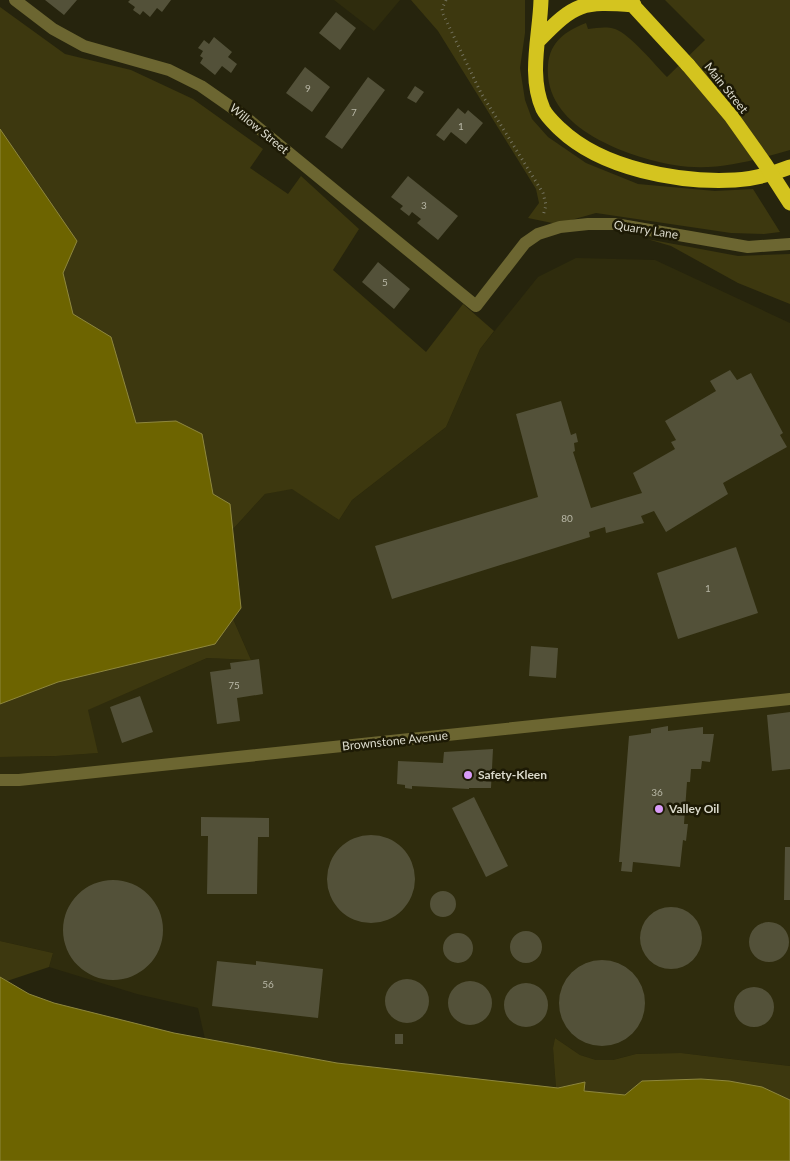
<svg xmlns="http://www.w3.org/2000/svg" width="790" height="1161" viewBox="0 0 790 1161" font-family="Lato,sans-serif">
<style>
.built{fill:#2f2c0d}
.green{fill:#3d380f}
.water{fill:#6d6400;stroke:#8e873d}
.building{fill:#535139}
.lines{fill:none;stroke-linecap:round;stroke-linejoin:round}
.path{stroke:#757461;stroke-width:3;stroke-dasharray:1 4;stroke-linecap:butt}
.minor{stroke:#6c6631;stroke-width:12}
.highway{stroke:#d4c41f;stroke-width:15}
.highway-bridge{stroke:#d4c41f;stroke-width:15}
.poi-dot{fill:#d89bf8;stroke:#1d1a05;stroke-width:2}
.labels{text-anchor:middle;stroke-width:5;stroke-linejoin:round;paint-order:stroke}
.number-label{font-size:10px;fill:#b8b7a6}
.street-label{font-size:12px;fill:#dad9cb;stroke:#1d1a05}
.poi-label{font-size:12px;font-weight:bold;fill:#dad9cb;stroke:#1d1a05;text-anchor:start}
</style>
<rect width="100%" height="100%" fill="#26240d"/>
<path class="built" d="M334,0H400L374,31Z
M576,258L655,260L790,323V1066L681,1053L636,1054L613,1060H596L580,1055L555,1038L553,1048L556,1088L337,1063L205,1039L198,1008L137,994L49,967L53,953L0,941V757L56,756L97,753L87,710L207,658L251,660L233,619L241,607L233,529L265,494L292,488L339,520L352,500L446,427L480,349L538,277Z"/>
<path class="green" d="M411,0H525V33L520,68L525,100L532,119L548,137L586,163L638,184L715,191L753,189L780,232L764,234L731,233L596,213L557,224L528,218L539,203L536,189L438,31Z
M665,0H790V150C751,161 715,172 674,165C626,156 543,128 548,65C550,42 565,31 586,23L588,29C597,28 606,26 615,29C630,34 655,65 667,77L705,40Z
M0,7L65,54L131,70L193,99L263,149L250,168L288,194L301,176L359,229L333,270L426,352L463,304L494,331L480,349L446,427L352,500L339,520L292,489L265,494L233,529V619L251,660L207,658L88,710L98,753L56,756L0,757Z
M647,239L738,256L790,254V304L738,283L671,246Z
M0,941L53,953L49,967L7,981L0,977Z
M555,1038L580,1055L596,1060H613L636,1054L681,1053L790,1066V1100L762,1087L729,1081L701,1079L642,1081L626,1095L584,1091V1082L556,1088L553,1048Z"/>
<path class="water" d="M0,129L77,241L63,273L73,314L111,337L136,423L176,421L202,434L213,494L230,504L241,608L215,644L58,682L0,704Z
M0,977L29,994L54,1003L174,1033L337,1063L558,1088L585,1082L584,1091L625,1095L642,1081L701,1079L729,1081L762,1087L790,1100V1161H0Z"/>
<path class="building" d="M45,0H77L64,15Z
M130,0H171L162,12L157,8L150,17L143,11L140,15L133,10L135,7L128,2Z
M336,12L356,28L340,50L319,33Z
M214,37L232,52L228,57L237,64L231,73L222,66L215,75L200,63L203,58L200,56L203,51L198,48L204,40L209,44Z
M305,67L330,87L312,112L286,93Z
M368,77L385,90L342,149L325,137Z
M415,86L424,92L416,103L407,98Z
M458,108L465,114L468,110L483,123L466,144L451,132L444,141L436,135Z
M408,176L458,216L438,240L417,223L421,219L412,212L409,216L400,209L403,206L391,197Z
M378,262L410,289L394,309L362,282Z
M730,370L737,380L751,373L783,433L780,435L787,447L723,483L728,494L666,532L654,511L641,516L644,523L606,533L605,527L589,532L590,537L392,599L375,546L538,497L516,414L561,401L571,435L576,433L578,442L574,443L575,451L573,452L591,508L642,493L633,473L675,449L671,442L676,440L665,421L716,391L710,381Z
M736,547L758,613L678,639L657,573Z
M531,646L558,648L556,678L529,676Z
M259,659L263,694L237,698L240,721L217,724L210,672L231,669L230,663Z
M140,696L153,732L122,743L110,707Z
M790,712V769L772,771L767,715Z
M668,726V731L703,727V734H714L710,762L702,761L701,769H691L690,782H687L684,824H688L686,841L683,840L680,867L633,862L632,872L621,871L622,862H619L629,736L651,733V729Z
M493,749L491,788H469V789L412,786V789L405,788V785L397,784L398,761L443,763L444,752Z
M474,797L508,866L486,877L452,808Z
M201,817L269,818V837H258L257,894H207L208,836H201Z
M327 879a44 44 0 1 1 88 0a44 44 0 1 1-88 0Z
M785,847H790V900H784Z
M63 930a50 50 0 1 1 100 0a50 50 0 1 1-100 0Z
M430 904a13 13 0 1 1 26 0a13 13 0 1 1-26 0Z
M640 938a31 31 0 1 1 62 0a31 31 0 1 1-62 0Z
M749 942a20 20 0 1 1 40 0a20 20 0 1 1-40 0Z
M510 947a16 16 0 1 1 32 0a16 16 0 1 1-32 0Z
M443 948a15 15 0 1 1 30 0a15 15 0 1 1-30 0Z
M559 1003a43 43 0 1 1 86 0a43 43 0 1 1-86 0Z
M217,961L256,965V961L323,969L318,1018L212,1006Z
M385 1001a22 22 0 1 1 44 0a22 22 0 1 1-44 0Z
M448 1003a22 22 0 1 1 44 0a22 22 0 1 1-44 0Z
M504 1005a22 22 0 1 1 44 0a22 22 0 1 1-44 0Z
M734 1007a20 20 0 1 1 40 0a20 20 0 1 1-40 0Z
M395,1034H403V1044H395Z"/>
<g class="lines">
<path class="path" d="M446,0L442,9L443,14L481,93L543,193L546,205L543,216"/>
<path class="minor" d="M15,0L53,29L84,46L169,70L201,86L244,116L476,306L525,243L538,234L560,227L588,224H615L748,247L790,244
M0,780H19L790,699"/>
<path class="highway" d="M541,0C540,36 528,75 543,109C547,117 554,123 560,129C602,169 679,183 735,180C754,179 772,174 790,167
M628,0L688,65
M539,40C575,3 582,1 634,5"/>
<path class="highway-bridge" d="M688,65L731,116L765,164L790,203"/>
</g>
<g class="poi-dot">
<circle cx="468" cy="775" r="5"/>
<circle cx="659" cy="809" r="5"/>
</g>
<g class="labels">
<g class="number-label">
<text x="308" y="92">9</text>
<text x="354" y="116">7</text>
<text x="461" y="130">1</text>
<text x="424" y="209">3</text>
<text x="385" y="286">5</text>
<text x="567" y="522">80</text>
<text x="708" y="592">1</text>
<text x="234" y="689">75</text>
<text x="657" y="796">36</text>
<text x="268" y="988">56</text>
</g>
<g class="street-label">
<text transform="translate(726 88) rotate(51)" y="4">Main Street</text>
<text transform="translate(259 129) rotate(39)" y="4">Willow Street</text>
<text transform="translate(646 230) rotate(9)" y="4">Quarry Lane</text>
<text transform="translate(395 741) rotate(-6)" y="4">Brownstone Avenue</text>
</g>
<g class="poi-label">
<text x="478" y="779">Safety-Kleen</text>
<text x="669" y="813">Valley Oil</text>
</g>
</g>
</svg>
